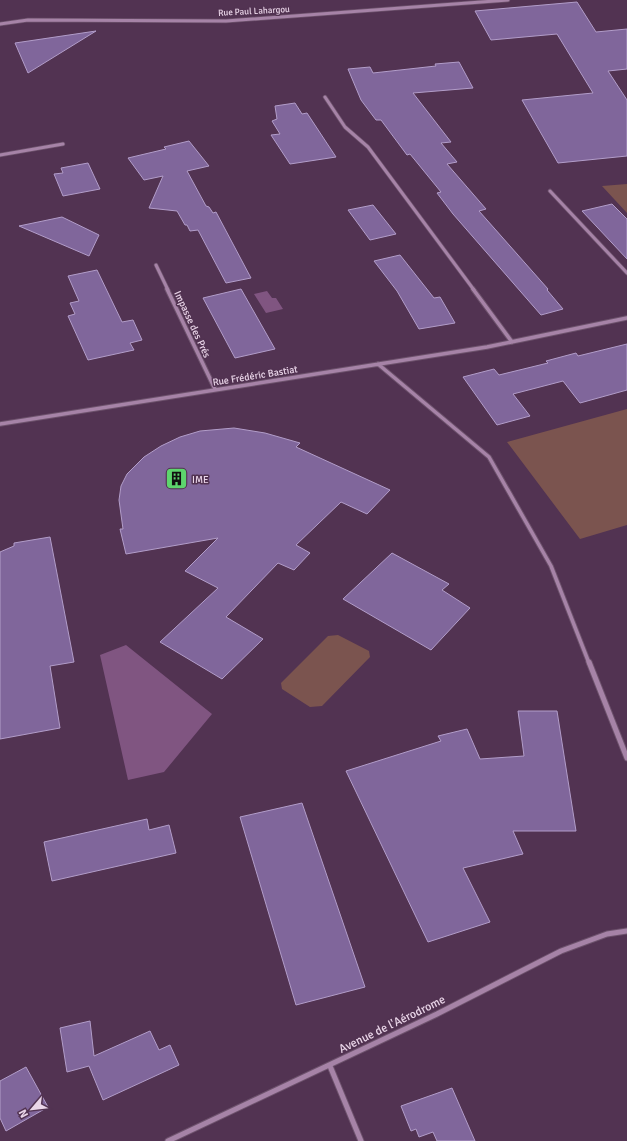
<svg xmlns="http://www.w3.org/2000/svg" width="627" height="1141" viewBox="0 0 627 1141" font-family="Signika,sans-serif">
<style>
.green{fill:#7b544f}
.water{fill:#805581}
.building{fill:#80669b;stroke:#b29dc9}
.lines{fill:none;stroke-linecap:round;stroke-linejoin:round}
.minor-far2-casing{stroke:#6d526c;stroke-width:4.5}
.minor-far1-casing{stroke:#6d526c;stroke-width:5.5}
.minor-casing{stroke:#6d526c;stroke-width:7}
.minor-far2{stroke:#a683a7;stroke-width:3}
.minor-far1{stroke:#a683a7;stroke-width:3.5}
.minor{stroke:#a683a7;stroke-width:5}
.labels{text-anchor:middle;stroke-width:3;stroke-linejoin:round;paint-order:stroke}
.far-street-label{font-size:9px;fill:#ead6e9;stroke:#523352}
.street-label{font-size:10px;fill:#ead6e9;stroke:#523352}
.poi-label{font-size:10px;fill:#ead6e9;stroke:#523352;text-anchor:start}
.near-street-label{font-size:12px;fill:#ead6e9;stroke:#523352}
</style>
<rect width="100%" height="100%" fill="#523352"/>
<path class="green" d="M627,184V213L602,186Z
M627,409V525L580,539L507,442Z
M338,635L369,651L370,657L322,706L310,707L282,689L281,683L328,636Z"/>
<path class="water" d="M267,291L272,298H276L283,309L266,313L254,294Z
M126,645L212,714L164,772L128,780L100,655Z"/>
<path class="building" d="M577,2L596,32L627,29V69L608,71L627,100V156L558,163L522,100L593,93L557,34L491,40L475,11Z
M96,31L28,73L15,43Z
M459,62L473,88L413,93L451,142L441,143L457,162L447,164L486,209L479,211L548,289L547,290L563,309L541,315L453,214L437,193L441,192L410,154L407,155L381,120H376L361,100L348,69L370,67L373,73L436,66L435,64Z
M295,103L302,114L307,113L336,157L290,164L271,135L280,134L272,121L277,119L275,106Z
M189,141L209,166L187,171L206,206L209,207L213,213L216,212L251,278L226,283L198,230L190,231L187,225H185L177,211L149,208L163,176L144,180L128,158L166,149L164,147Z
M88,163L100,189L63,196L54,174L63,173L61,168Z
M612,204L627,219V259L582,211Z
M373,205L396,234L370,240L348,210Z
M62,217L99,235L89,256L19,226Z
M400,255L434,298L440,297L455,323L419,329L397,291L374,261Z
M97,270L122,322L133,320L142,340L130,343L134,350L88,360L68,316L75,314L70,303L79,301L68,276Z
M241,289L275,349L235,358L203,298Z
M627,344V390L580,403L563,381L513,394L530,416L497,425L463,377L494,369L499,375L548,363L546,361L576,353L578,356Z
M234,428L265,433L300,443L296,447L390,490L367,514L341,502L296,545L310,553L294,570L278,563L226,617L263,639L222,679L160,642L218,588L185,571L218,538L126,554L120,529H123L119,500L121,486L127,474L144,457L161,446L180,437L200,431Z
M50,537L74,662L50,666L60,728L0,739V552L14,546V543Z
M392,553L449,584L442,590L470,608L431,650L343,599Z
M518,711H557L576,831H513L523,854L463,868L490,922L428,942L346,771L441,741L438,736L467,729L480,759L524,756Z
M302,803L365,987L296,1005L240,817Z
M147,819L149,830L169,825L176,853L52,881L44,842Z
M90,1021L94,1056L150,1031L159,1050L170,1045L179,1065L103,1100L89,1066L67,1072L60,1028Z
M26,1067L48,1107L6,1131L0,1118V1081Z
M452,1088L475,1141H437L433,1132L419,1137L416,1129L411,1131L401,1106Z"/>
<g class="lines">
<defs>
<path id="minor-far2" d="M0,24L28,20L226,21L508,0
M325,97L345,127L368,147L474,290
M0,155L63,144
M550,191L627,273
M156,265L168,290"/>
<path id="minor-far1" d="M167,289L215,389
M473,289L512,342
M378,364L489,457L551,566L589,663
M0,424L487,347L627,318"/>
<path id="minor" d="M589,662L627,758
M330,1066L361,1141
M168,1141L437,1014L561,951L607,934L627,931"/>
</defs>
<use href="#minor-far2" class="minor-far2-casing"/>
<use href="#minor-far1" class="minor-far1-casing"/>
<use href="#minor" class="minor-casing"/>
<use href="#minor-far2" class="minor-far2"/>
<use href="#minor-far1" class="minor-far1"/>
<use href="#minor" class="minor"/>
</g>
<defs>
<symbol id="building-square" viewBox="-11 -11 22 22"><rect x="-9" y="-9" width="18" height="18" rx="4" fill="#5dd56d" stroke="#523352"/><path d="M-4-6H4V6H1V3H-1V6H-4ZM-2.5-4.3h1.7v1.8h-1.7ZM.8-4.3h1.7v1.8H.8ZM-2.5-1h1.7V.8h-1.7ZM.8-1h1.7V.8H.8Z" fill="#111"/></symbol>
</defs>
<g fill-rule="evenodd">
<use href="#building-square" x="164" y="466" width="25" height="25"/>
</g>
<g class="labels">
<g class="far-street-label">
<text transform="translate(254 11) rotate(-3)" y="3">Rue Paul Lahargou</text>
</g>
<g class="street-label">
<text transform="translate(193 324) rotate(65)" y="4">Impasse des Prés</text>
<text transform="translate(255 375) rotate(-9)" y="4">Rue Frédéric Bastiat</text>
</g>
<g class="poi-label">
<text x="192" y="483">IME</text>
</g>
<g class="near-street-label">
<text transform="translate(392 1024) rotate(-26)" y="4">Avenue de l'Aérodrome</text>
</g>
</g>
<g transform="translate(32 1109) rotate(242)" stroke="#523352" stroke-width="3" paint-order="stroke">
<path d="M0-3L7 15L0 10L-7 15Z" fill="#ead6e9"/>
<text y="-6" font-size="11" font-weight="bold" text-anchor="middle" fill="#ead6e9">N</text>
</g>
</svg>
